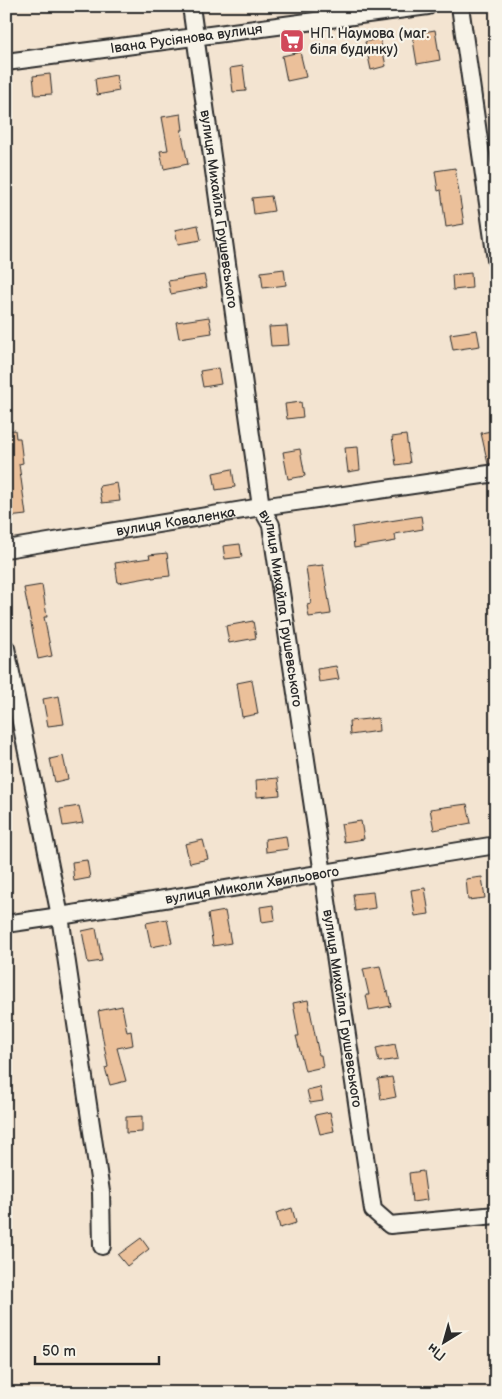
<svg xmlns="http://www.w3.org/2000/svg" width="502" height="1399" viewBox="0 0 502 1399" font-family="'Balsamiq Sans',sans-serif">
<style>
.building{fill:#ebc09a;stroke:#2b2b2b}
.lines{fill:none;stroke-linecap:round;stroke-linejoin:round}
.minor-casing{stroke:#2b2b2b;stroke-width:20}
.minor{stroke:#f7f3e8;stroke-width:16}
.labels{text-anchor:middle;stroke-width:4.5;stroke-linejoin:round;paint-order:stroke}
.poi-label{font-size:14px;fill:#2b2b2b;stroke:#f7f3e8;text-anchor:start}
.street-label{font-size:14px;fill:#2b2b2b;stroke:#f7f3e8}
</style>
<rect width="100%" height="100%" fill="#f3e4d1"/>
<filter id="ink" filterUnits="userSpaceOnUse"><feTurbulence type="fractalNoise" baseFrequency=".02" numOctaves="2"/><feDisplacementMap in="SourceGraphic" scale="10" xChannelSelector="R" yChannelSelector="G"/><feConvolveMatrix kernelMatrix="1 2 1 2 8 2 1 2 1" color-interpolation-filters="sRGB"/></filter>
<g filter="url(#ink)">
<path class="building" d="M435,30L440,60L417,64L412,34Z
M380,38L386,66L371,70L365,42Z
M300,52L306,77L287,81L282,56Z
M243,66L246,91L233,92L230,68Z
M50,74L52,94L35,95L33,76Z
M116,75L119,91L97,95L95,79Z
M181,114L183,130H181L188,164L164,169L160,151L168,150L162,117Z
M455,168L464,224L446,227L441,190L438,191L435,171Z
M271,196L274,211L254,214L252,198Z
M198,225L201,240L178,244L175,230Z
M284,269L286,285L263,288L261,272Z
M471,273L472,288L453,290L452,275Z
M204,275L207,287L171,294L168,281Z
M209,317L212,333L179,338L176,322Z
M287,326L289,345L271,346L269,327Z
M477,330L480,346L453,350L450,334Z
M218,368L221,384L203,387L200,371Z
M301,402L303,417L287,419L285,404Z
M15,430L16,438H20L23,463L19,464L26,515L8,517L6,507V431Z
M496,430V463L488,464L481,433Z
M406,435L410,463L396,465L392,437Z
M358,447L360,470L348,472L345,448Z
M300,449L305,476L288,479L283,452Z
M232,469L235,487L216,490L213,473Z
M117,483L120,501L102,503L99,486Z
M421,516L423,529L395,534L396,541L354,548L352,527Z
M240,544L242,557L225,559L223,546Z
M167,553L170,576L152,578V577L118,583L115,563L150,558L149,555Z
M323,565L331,614L309,617L307,605L311,604L306,567Z
M42,585L47,617H44L52,656L38,659L24,588Z
M253,621L256,638L229,643L226,626Z
M336,666L339,679L319,682L317,669Z
M252,680L258,714L242,717L237,683Z
M59,696L64,724L48,726L43,699Z
M378,718L379,731L350,735L349,721Z
M63,756L68,779L55,782L50,759Z
M278,778L280,795L257,797L256,780Z
M467,804L471,823L434,830L430,809Z
M79,806L83,823L63,826L60,809Z
M361,821L364,839L344,842L341,824Z
M286,836L288,849L266,852L265,839Z
M203,840L208,859L190,863L185,844Z
M87,860L90,878L74,881L72,862Z
M482,877L485,898L468,900L466,879Z
M425,888L429,914L415,916L411,890Z
M373,892L375,908L355,911L353,894Z
M273,905L275,920L262,922L260,907Z
M225,911L231,943L213,946L208,914Z
M167,919L172,943L151,947L146,923Z
M96,928L102,961L88,963L82,931Z
M380,966L386,992L388,991L391,1006L369,1010L366,995H369L363,969Z
M308,1000L319,1055H321L323,1067L305,1071L296,1036H299L293,1003Z
M122,1006L127,1032L131,1031L133,1045L117,1048L126,1081L110,1085L105,1068L108,1067L98,1011Z
M395,1044L398,1059L379,1062L376,1048Z
M392,1077L396,1097L381,1100L378,1079Z
M320,1087L323,1101L310,1103L307,1090Z
M330,1112L334,1131L320,1134L315,1115Z
M142,1116V1132L126,1133V1117Z
M423,1171L427,1200L412,1202L409,1173Z
M292,1208L296,1223L280,1228L276,1213Z
M141,1238L149,1249L127,1266L118,1255Z"/>
<g class="lines">
<defs>
<g id="minor">
<path id="s1" d="M191,6L261,507L271,525L373,1210L390,1225L496,1215"/>
<path d="M460,6L496,260"/>
<path id="s2" d="M6,62L428,6"/>
<path id="s3" d="M6,549L261,507L496,473"/>
<path d="M6,648L60,916L101,1192L102,1246"/>
<path id="s4" d="M6,924L60,916L496,845"/>
</g>
</defs>
<use href="#minor" class="minor-casing"/>
<use href="#minor" class="minor"/>
</g>
</g>
<defs>
<symbol id="supermarket-square" viewBox="-11 -11 22 22"><rect x="-9" y="-9" width="18" height="18" rx="4" fill="#d1495b" stroke="#f7f3e8"/><path d="M-6-5.5h2.5l.6 2H6L4.5 2H-2.5L-4.4-4H-6ZM-1.5 3.2a1.3 1.3 0 1 0 .1 0ZM3 3.2a1.3 1.3 0 1 0 .1 0Z" fill="#fff"/></symbol>
</defs>
<g fill-rule="evenodd">
<use href="#supermarket-square" x="278" y="27" width="28" height="28"/>
</g>
<g class="labels">
<g class="poi-label">
<text x="310" y="38">НП. Наумова (маг.<tspan x="310" dy="16">біля будинку)</tspan></text>
</g>
<g class="street-label">
<text dy="5" stroke="none"><textPath href="#s2" startOffset="182">Івана Русіянова вулиця</textPath></text>
<text dy="5" stroke="none"><textPath href="#s1" startOffset="205">вулиця Михайла Грушевського</textPath></text>
<text dy="5" stroke="none"><textPath href="#s3" startOffset="172">вулиця Коваленка</textPath></text>
<text dy="5" stroke="none"><textPath href="#s1" startOffset="610">вулиця Михайла Грушевського</textPath></text>
<text dy="5" stroke="none"><textPath href="#s4" startOffset="249">вулиця Миколи Хвильового</textPath></text>
<text dy="5" stroke="none"><textPath href="#s1" startOffset="1015">вулиця Михайла Грушевського</textPath></text>
</g>
</g>
<rect width="502" height="1399" fill="none" stroke="#f7f3e8" stroke-width="25"/>
<rect x="12" y="12" width="477" height="1374" fill="none" stroke="#2b2b2b" stroke-width="2" filter="url(#ink)"/>
<g transform="translate(444 1342) rotate(217)" stroke="#f7f3e8" stroke-width="4" paint-order="stroke">
<path d="M0-4L9 19L0 12L-9 19Z" fill="#2b2b2b"/>
<text y="-8" font-size="14" font-weight="bold" text-anchor="middle" fill="#2b2b2b">Пн</text>
</g>
<path d="M35 1356v8h124v-8" fill="none" stroke="#2b2b2b" stroke-width="2.5"/>
<text x="42" y="1356" font-size="15" fill="#2b2b2b" stroke="#f7f3e8" stroke-width="4" paint-order="stroke">50 m</text>
</svg>
